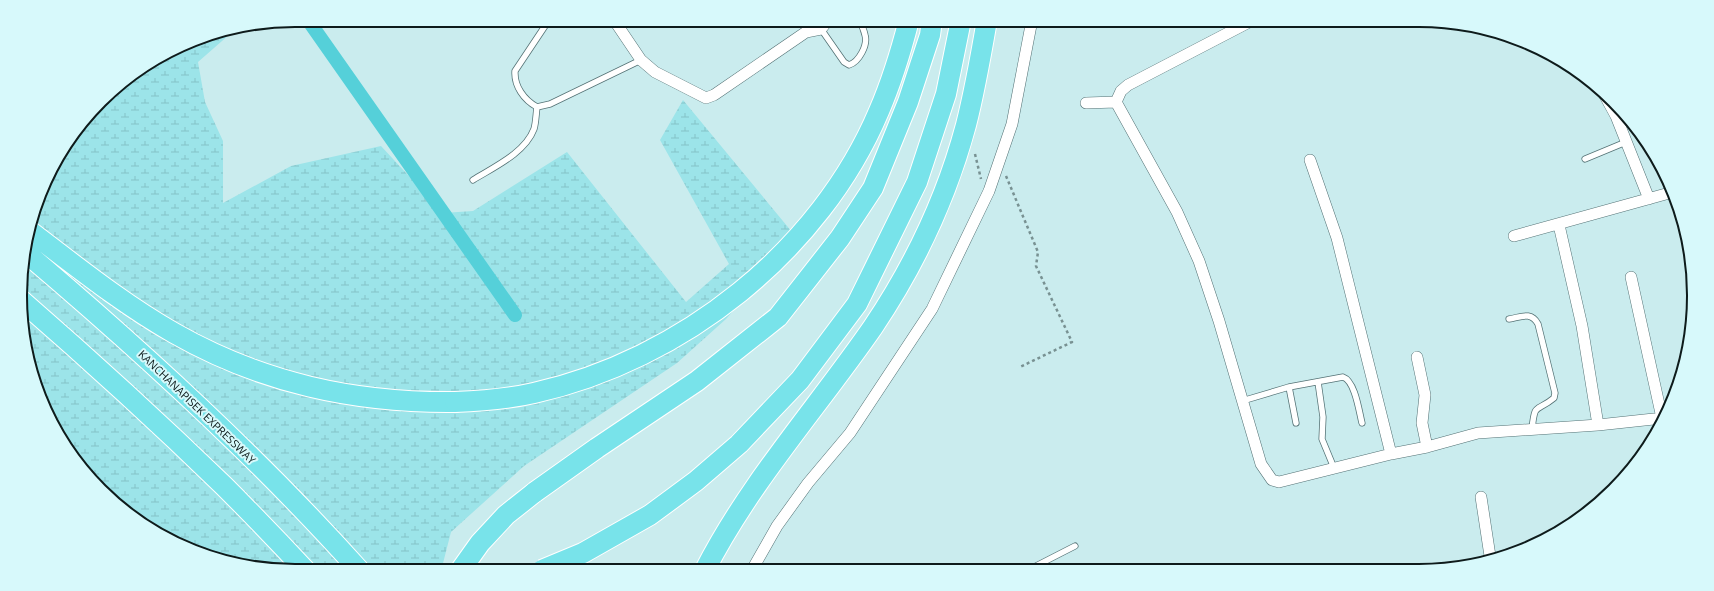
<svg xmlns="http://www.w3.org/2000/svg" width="1714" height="591" viewBox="0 0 1714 591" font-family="'Open Sans',sans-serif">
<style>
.wetland{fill:url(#wetland-marsh)}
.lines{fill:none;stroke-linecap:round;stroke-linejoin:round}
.canal{stroke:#55d0d9;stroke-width:14}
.lane-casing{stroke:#547275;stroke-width:7}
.street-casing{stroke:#547275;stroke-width:12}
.highway-casing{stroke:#fff;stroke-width:22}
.path{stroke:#789192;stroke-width:2.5;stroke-dasharray:3 3;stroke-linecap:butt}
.lane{stroke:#fff;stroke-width:5.5}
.street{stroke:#fff;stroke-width:11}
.highway{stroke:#78e3ea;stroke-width:20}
.highway-bridge-casing{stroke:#fff;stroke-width:22;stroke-linecap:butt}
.highway-bridge{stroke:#78e3ea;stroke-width:20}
.labels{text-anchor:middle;stroke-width:4;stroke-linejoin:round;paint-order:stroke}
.street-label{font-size:11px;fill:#0e1b1b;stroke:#d7f9fb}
.rim{fill:none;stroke:#0e1b1b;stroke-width:2}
</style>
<defs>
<pattern id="wetland-marsh" width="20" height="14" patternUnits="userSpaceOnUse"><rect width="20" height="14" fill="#9ce4e9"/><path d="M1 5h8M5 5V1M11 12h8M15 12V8" fill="none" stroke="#85c3c7"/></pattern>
</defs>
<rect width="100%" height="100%" fill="#caecee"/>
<path class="wetland" d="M238,27L198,62L205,102L223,141V203L291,166L381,146L443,213L473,211L567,152L686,302L729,264L660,140L683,100L797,238L726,319L677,363L524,466L451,532L441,571H296L224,562L142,524L101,490L67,449L29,367L21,313L22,260L49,173L77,128L114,89L190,41Z"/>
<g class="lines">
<path class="canal" d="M308,20L515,315"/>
<defs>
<path id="lane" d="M549,20L515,71C514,86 524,100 537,107L550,104L641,60
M821,29L844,62L849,65C859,62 868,45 865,35C864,30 861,24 858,20
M1585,159L1626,142
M473,180C494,167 525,153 534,129C536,122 536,114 537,107
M1509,319C1521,317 1531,311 1538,324L1555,393L1554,398C1536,413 1535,401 1532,429
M1318,382L1323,417L1322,439L1334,468
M1289,387L1296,423
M1242,401L1289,387L1343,377C1355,381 1359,411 1362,423
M1030,569L1075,546"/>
<path id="street" d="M614,20L641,60L655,72L706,98L714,95L806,32L821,29L828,20
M1253,20L1128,85L1121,91L1116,102L1177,212L1199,261L1219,321L1261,464L1272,480L1279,482L1391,454L1427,447L1478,433L1598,425L1663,418
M1604,94L1616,116
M1086,103L1116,102
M1624,112L1616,116L1649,199
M1310,160L1337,238L1391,454
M1559,225L1582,326L1598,425
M1514,236L1673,192
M1631,277L1662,418
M1417,357L1425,395L1422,423L1427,447
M1481,497L1490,556L1489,558
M752,570L777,526L808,483L850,433L932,309L989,191L1012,124L1032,20"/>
<path id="highway" d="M31,232C77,267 123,304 174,333C262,383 354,403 455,402
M25,252C142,351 257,456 360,571
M21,300C90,360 158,422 224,486C252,514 279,542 306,571
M460,571L480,543L506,515L535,492"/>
</defs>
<use href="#lane" class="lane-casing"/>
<use href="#street" class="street-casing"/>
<use href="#highway" class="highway-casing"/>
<path class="path" d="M975,154L981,179
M1006,176L1038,252L1036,266L1072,342L1020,367"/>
<use href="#lane" class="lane"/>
<use href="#street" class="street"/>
<use href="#highway" class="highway"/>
<defs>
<path id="highway-bridge" d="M455,402C482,401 508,399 534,393C682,360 820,251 879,111C892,81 901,51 909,20
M535,492L597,448L697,381L778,317L840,238L873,188L908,102L930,35L932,20
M542,570L583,553L650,515L696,481L739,444L800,380L857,304L917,182L946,94L961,20
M705,570C750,482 817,408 873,327C914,266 947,196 966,125C975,90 981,55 987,20"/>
</defs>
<use href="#highway-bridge" class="highway-bridge-casing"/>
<use href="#highway-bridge" class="highway-bridge"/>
</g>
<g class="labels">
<g class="street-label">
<text transform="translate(197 407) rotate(44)" y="4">KANCHANAPISEK EXPRESSWAY</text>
</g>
</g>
<path d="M0 0H1714V591H0ZM295 27H1419A268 268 0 0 1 1687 295V296A268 268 0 0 1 1419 564H295A268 268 0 0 1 27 296V295A268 268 0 0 1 295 27Z" fill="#d7f9fb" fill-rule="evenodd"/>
<path class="rim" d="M295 27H1419A268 268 0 0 1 1687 295V296A268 268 0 0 1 1419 564H295A268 268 0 0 1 27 296V295A268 268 0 0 1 295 27Z"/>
</svg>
